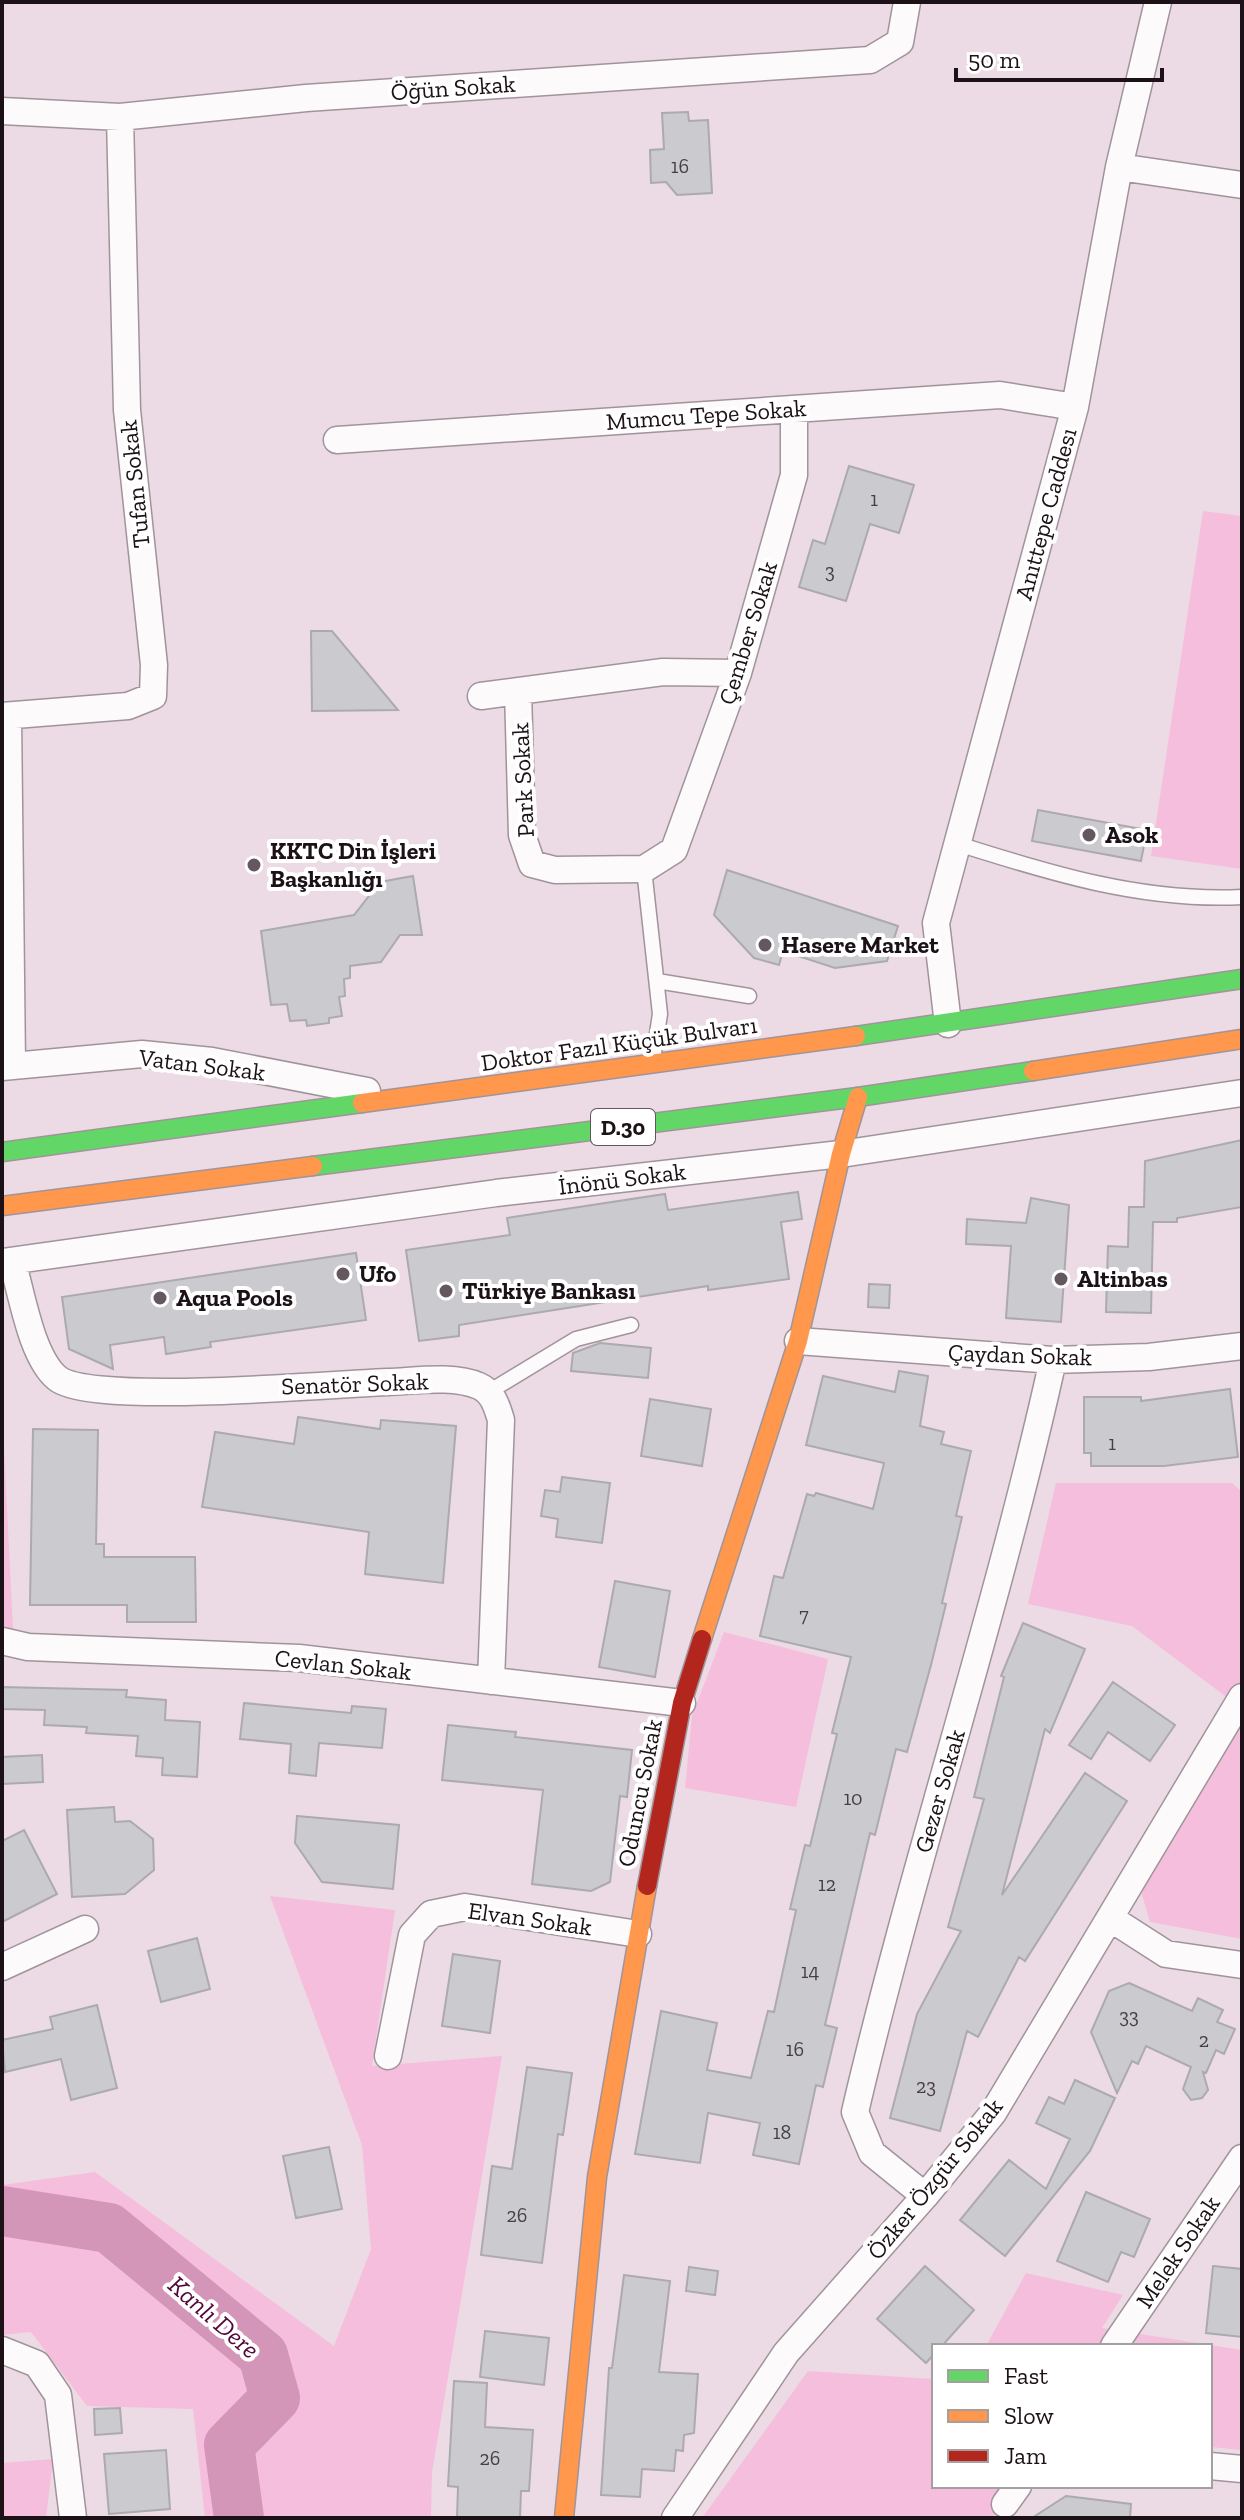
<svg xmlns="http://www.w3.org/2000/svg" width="1244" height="2520" viewBox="0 0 1244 2520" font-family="'Zilla Slab',serif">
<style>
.green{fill:#f5bedc}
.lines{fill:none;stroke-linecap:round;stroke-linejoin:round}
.river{stroke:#d496b8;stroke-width:50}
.building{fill:#cbcacf;stroke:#abaaaf;stroke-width:2}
.lane-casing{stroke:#a0949a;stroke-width:17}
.street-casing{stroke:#a0949a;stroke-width:29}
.fast-casing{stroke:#a0949a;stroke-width:21}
.slow-casing{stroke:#a0949a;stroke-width:21}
.jam-casing{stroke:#a0949a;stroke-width:21}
.lane{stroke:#fcfafb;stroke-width:14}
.street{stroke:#fcfafb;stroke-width:26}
.fast{stroke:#63d668;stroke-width:18}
.slow{stroke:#ff974d;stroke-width:18}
.jam{stroke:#b3261e;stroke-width:18}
.poi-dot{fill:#64585e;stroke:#fff;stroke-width:3}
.labels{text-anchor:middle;stroke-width:8;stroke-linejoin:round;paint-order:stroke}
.number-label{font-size:20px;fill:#473f44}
.shield{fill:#fff;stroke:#5f585c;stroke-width:2}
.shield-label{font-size:22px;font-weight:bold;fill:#1b1116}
.street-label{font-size:24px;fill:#1b1116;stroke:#fff}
.poi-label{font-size:24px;font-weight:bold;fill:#1b1116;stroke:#fff;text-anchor:start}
.water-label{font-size:26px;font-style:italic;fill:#520639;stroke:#fff}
</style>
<rect width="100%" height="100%" fill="#ecdbe4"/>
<path class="green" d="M1203,511L1242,516V869L1151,856Z
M2,1407L13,1630L2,1625Z
M1056,1483H1232L1242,1492V1683L1229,1699L1132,1626L1028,1604Z
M724,1632L828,1659L796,1807L685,1788L692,1716Z
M1242,1718V1939L1150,1922L1140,1888Z
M270,1896L395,1910L372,2066L502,2056L432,2472L431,2518H205L193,2409L87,2406L31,2332L2,2335V2185L95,2172L334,2346L371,2249L362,2145Z
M1026,2273L1123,2295L1102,2328L1242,2350V2450L1210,2447V2346H986Z
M808,2371L934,2379V2486H1008L993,2518H702Z
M53,2459L46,2518H2V2463Z"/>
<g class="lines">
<path class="river" d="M2,2211L109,2228L263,2355L275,2398L229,2445L239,2518"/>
</g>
<path class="building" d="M688,112L689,121L708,120L712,193L677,195L666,182L651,183L650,150L664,149L662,113Z
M849,466L914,485L899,533L870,524L846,601L799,587L813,540L825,544Z
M311,631H332L398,710L312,711Z
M1038,810L1147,830L1141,861L1032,841Z
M727,870L898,926L887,961L835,968L783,951L779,965L754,958L714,915Z
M413,876L422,935H400L381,962L350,966V978L344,979L345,996L339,997L342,1016L329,1018V1023L307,1026L306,1020L290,1021L287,1004L271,1005L261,931L354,915L380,882Z
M1242,1140V1207L1177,1218V1222H1153L1151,1313L1106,1312L1108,1246L1128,1247L1129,1207H1144L1145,1161Z
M798,1192L802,1219L781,1222L789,1279L708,1290V1286L459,1325V1336L419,1341L406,1250L510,1235L507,1218L665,1194L668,1210Z
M1031,1198L1069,1205L1061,1322L1006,1318L1011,1246L966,1244L967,1219L1026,1223Z
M356,1253L366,1320L210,1342L211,1347L166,1354L164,1337L110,1345L113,1369L69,1349L62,1297Z
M869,1284L890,1285L889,1308L868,1307Z
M600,1343L651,1348L648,1378L571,1371L573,1353Z
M899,1371L928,1376L920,1426L944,1432L941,1444L971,1451L956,1516L962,1517L942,1603L946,1604L931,1665L907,1752L896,1749L875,1835L870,1833L825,2025L837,2028L823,2087L816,2085L799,2164L753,2155L760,2123L708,2113L700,2163L635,2154L661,2011L717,2023L707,2070L751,2078L768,2011L774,2012L796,1910L790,1909L805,1845L810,1846L837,1734L832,1733L851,1657L760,1636L774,1576L783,1578L807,1494L814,1496L816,1493L873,1509L884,1463L806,1445L823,1376L895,1392Z
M1230,1389L1238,1457L1164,1466H1091V1453H1084V1397H1141V1401Z
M650,1399L711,1409L702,1466L641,1456Z
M298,1417L380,1429L381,1420L456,1426L443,1583L365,1574L369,1532L202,1507L215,1432L294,1444Z
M33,1429L98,1430L96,1544H104V1557H195L196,1622H127V1605H30Z
M562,1477L610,1483L602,1543L556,1537L558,1519L541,1516L545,1490L560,1492Z
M615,1581L670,1591L655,1677L599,1667Z
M1023,1623L1085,1649L1050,1733L1045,1729L1002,1895L1085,1773L1127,1801L1025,1961L1019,1957L978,2037L967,2031L940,2131L890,2118L917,2014L961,1931L948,1927L984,1799L974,1797L1004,1677L1001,1676Z
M1113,1682L1175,1725L1150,1761L1108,1732L1091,1759L1069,1745Z
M2,1687L127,1690L126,1697L166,1700L165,1720L200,1722L197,1777L162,1775L163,1758L136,1756L138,1736L86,1733L87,1727L44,1725L45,1710L2,1709Z
M244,1703L351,1713L352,1706L386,1709L382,1748L319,1743L316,1776L289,1773L291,1744L240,1739Z
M448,1725L516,1732L515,1737L632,1750L627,1797L620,1796L610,1882L591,1891L532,1884L543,1790L442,1780Z
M42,1755L43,1782L2,1784V1757Z
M114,1807L115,1822L130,1821L153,1839L154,1870L125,1894L72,1897L67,1810Z
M297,1816L399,1825L393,1889L322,1882L295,1843Z
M24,1830L57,1894L2,1922V1841Z
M197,1938L210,1989L161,2002L148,1951Z
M453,1954L500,1961L490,2033L442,2026Z
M1129,1983L1192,2011L1198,1998L1223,2010L1217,2022L1235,2029L1224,2054L1216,2050L1206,2073L1203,2072L1208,2090L1202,2098L1191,2100L1183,2089L1191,2067L1146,2046L1138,2064L1132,2061L1117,2093L1091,2032L1109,1991Z
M97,2005L117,2088L71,2100L61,2059L5,2072L2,2040L53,2029L50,2017Z
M527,2067L572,2073L563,2135L558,2134L542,2263L481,2255L492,2166L512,2169Z
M1075,2080L1115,2098L1090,2151L1005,2256L960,2220L1009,2160L1046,2189L1070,2139L1036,2123L1049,2097L1064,2104Z
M329,2147L342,2209L296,2218L283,2156Z
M1086,2192L1150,2219L1134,2257L1121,2252L1108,2282L1057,2261Z
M925,2266L974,2310L942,2346H934V2354L926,2363L877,2319Z
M1213,2266L1242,2269V2337L1206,2333Z
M689,2267L718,2271L715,2295L686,2291Z
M624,2275L670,2281L659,2372L698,2374L694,2433L684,2435L683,2451L676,2450L674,2471L642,2469L640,2497L601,2495L609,2368H612Z
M485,2331L549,2338L544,2385L480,2377Z
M454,2381L487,2383L485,2427L533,2430L529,2491H521L520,2518H457L458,2487L448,2486Z
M120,2408L122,2433L95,2435L94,2409Z
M166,2450L170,2509L109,2514L104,2454Z
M1066,2496L1131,2504L1130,2518H1032Z"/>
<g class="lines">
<defs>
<path id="lane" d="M955,843C1049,873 1143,902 1242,897
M644,869L660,1014L653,1059
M657,981L749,996
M487,1393L576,1339L631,1325"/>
<path id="street" d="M2,111L120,117L306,98L870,60L900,42L907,2
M1119,167L1242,185
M337,440L1000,395L1075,407
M518,691L522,835L532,864L555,870L644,869L674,850L738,673L794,475V409
M481,696L663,672L738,673
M2,716L128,706L153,696L154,665L127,410L120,117
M8,716L12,1065
M948,1024L936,923L1075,407L1119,167L1158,2
M2,1067L142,1054L212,1061L367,1091
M12,1261C22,1294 31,1356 57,1378C90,1406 334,1384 388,1382C416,1381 453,1375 479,1386C493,1392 497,1407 501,1420L491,1681
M2,1262L496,1193L841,1154L1242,1093
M798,1341L1053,1360L1149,1357L1242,1346
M2,1641L28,1647L299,1658L682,1703
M1110,1918L1166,1954L1242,1965
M2,1967L85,1929
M388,2056L412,1935L431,1914L465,1907L638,1934
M925,2196L872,2153L855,2112C914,1859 997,1613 1053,1360
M1114,2346L1242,2158
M2,2350L37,2364L58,2395L73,2518
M1210,2466L1242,2469
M1005,2504L1018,2486
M675,2518L786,2353L925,2196L993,2113L1242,1697"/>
<path id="fast" d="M856,1036L1242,979
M2,1152L362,1103
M313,1166L858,1097L1033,1071"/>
<path id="slow" d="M1033,1071L1242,1039
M362,1103L856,1036
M2,1206L313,1166
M702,1639L798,1341L841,1154L858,1097
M564,2518L597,2177L647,1886"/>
<path id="jam" d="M647,1886L682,1703L702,1639"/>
</defs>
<use href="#lane" class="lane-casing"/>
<use href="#street" class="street-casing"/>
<use href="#fast" class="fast-casing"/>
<use href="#slow" class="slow-casing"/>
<use href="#jam" class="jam-casing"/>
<use href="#lane" class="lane"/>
<use href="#street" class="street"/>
<use href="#fast" class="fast"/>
<use href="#slow" class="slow"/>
<use href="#jam" class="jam"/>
</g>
<g class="poi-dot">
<circle cx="1089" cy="835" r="8"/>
<circle cx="254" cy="865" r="8"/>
<circle cx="765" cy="945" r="8"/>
<circle cx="343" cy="1274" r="8"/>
<circle cx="1061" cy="1279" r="8"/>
<circle cx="446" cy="1291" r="8"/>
<circle cx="160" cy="1298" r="8"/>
</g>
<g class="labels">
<g class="number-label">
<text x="680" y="173">16</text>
<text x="874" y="506">1</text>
<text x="830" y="578">3</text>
<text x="1112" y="1450">1</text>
<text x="804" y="1622">7</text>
<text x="853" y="1805">10</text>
<text x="827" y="1891">12</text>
<text x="810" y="1978">14</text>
<text x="1129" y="2023">33</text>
<text x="1204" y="2047">2</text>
<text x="795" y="2056">16</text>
<text x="926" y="2093">23</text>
<text x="782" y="2139">18</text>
<text x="517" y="2222">26</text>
<text x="490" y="2465">26</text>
</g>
<rect class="shield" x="591" y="1109" width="64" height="36" rx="6"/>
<g class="shield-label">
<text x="623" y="1135">D.30</text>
</g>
<g class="street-label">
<text transform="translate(453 88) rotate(-4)" y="8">Öğün Sokak</text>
<text transform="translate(706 415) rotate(-4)" y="8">Mumcu Tepe Sokak</text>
<text transform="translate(135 484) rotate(-96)" y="8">Tufan Sokak</text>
<text transform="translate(1046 514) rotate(-75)" y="8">Anıttepe Caddesı</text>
<text transform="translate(748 633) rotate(-73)" y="8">Çember Sokak</text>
<text transform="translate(523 780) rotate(-93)" y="8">Park Sokak</text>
<text transform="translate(619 1044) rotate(-8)" y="8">Doktor Fazıl Küçük Bulvarı</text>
<text transform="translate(202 1065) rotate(7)" y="8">Vatan Sokak</text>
<text transform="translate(622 1179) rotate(-7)" y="8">İnönü Sokak</text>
<text transform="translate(1020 1355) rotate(2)" y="8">Çaydan Sokak</text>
<text transform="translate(355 1384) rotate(-2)" y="8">Senatör Sokak</text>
<text transform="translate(343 1665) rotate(6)" y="8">Cevlan Sokak</text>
<text transform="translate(940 1791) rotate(-74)" y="8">Gezer Sokak</text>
<text transform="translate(640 1793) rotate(-79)" y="8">Oduncu Sokak</text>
<text transform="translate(530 1919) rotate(8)" y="8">Elvan Sokak</text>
<text transform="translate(935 2179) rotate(-51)" y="8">Özker Özgür Sokak</text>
<text transform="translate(1178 2252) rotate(-56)" y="8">Melek Sokak</text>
</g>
<g class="poi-label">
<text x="1105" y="843">Asok</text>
<text x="270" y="859">KKTC Din İşleri<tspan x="270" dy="28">Başkanlığı</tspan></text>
<text x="781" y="953">Hasere Market</text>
<text x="359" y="1282">Ufo</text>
<text x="1077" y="1287">Altinbas</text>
<text x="462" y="1299">Türkiye Bankası</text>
<text x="176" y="1306">Aqua Pools</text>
</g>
<g class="water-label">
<text transform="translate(214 2317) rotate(41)" y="9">Kanlı Dere</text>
</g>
</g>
<rect width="1244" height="2520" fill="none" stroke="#1b1116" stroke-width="8"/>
<rect x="932" y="2344" width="280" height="144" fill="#ffffff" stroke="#a4a0a2" stroke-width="2"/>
<rect x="948" y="2370" width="40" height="12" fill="#63d668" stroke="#a4a0a2" stroke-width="2"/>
<text x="1004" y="2384" font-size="24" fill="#1b1116">Fast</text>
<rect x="948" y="2410" width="40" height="12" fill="#ff974d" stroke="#a4a0a2" stroke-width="2"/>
<text x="1004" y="2424" font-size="24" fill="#1b1116">Slow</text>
<rect x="948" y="2450" width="40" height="12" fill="#b3261e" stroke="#a4a0a2" stroke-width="2"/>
<text x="1004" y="2464" font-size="24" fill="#1b1116">Jam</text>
<path d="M956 68v12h206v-12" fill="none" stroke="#1b1116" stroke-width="4"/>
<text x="968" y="68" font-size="24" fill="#1b1116" stroke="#ffffff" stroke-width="6" paint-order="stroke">50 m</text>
</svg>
